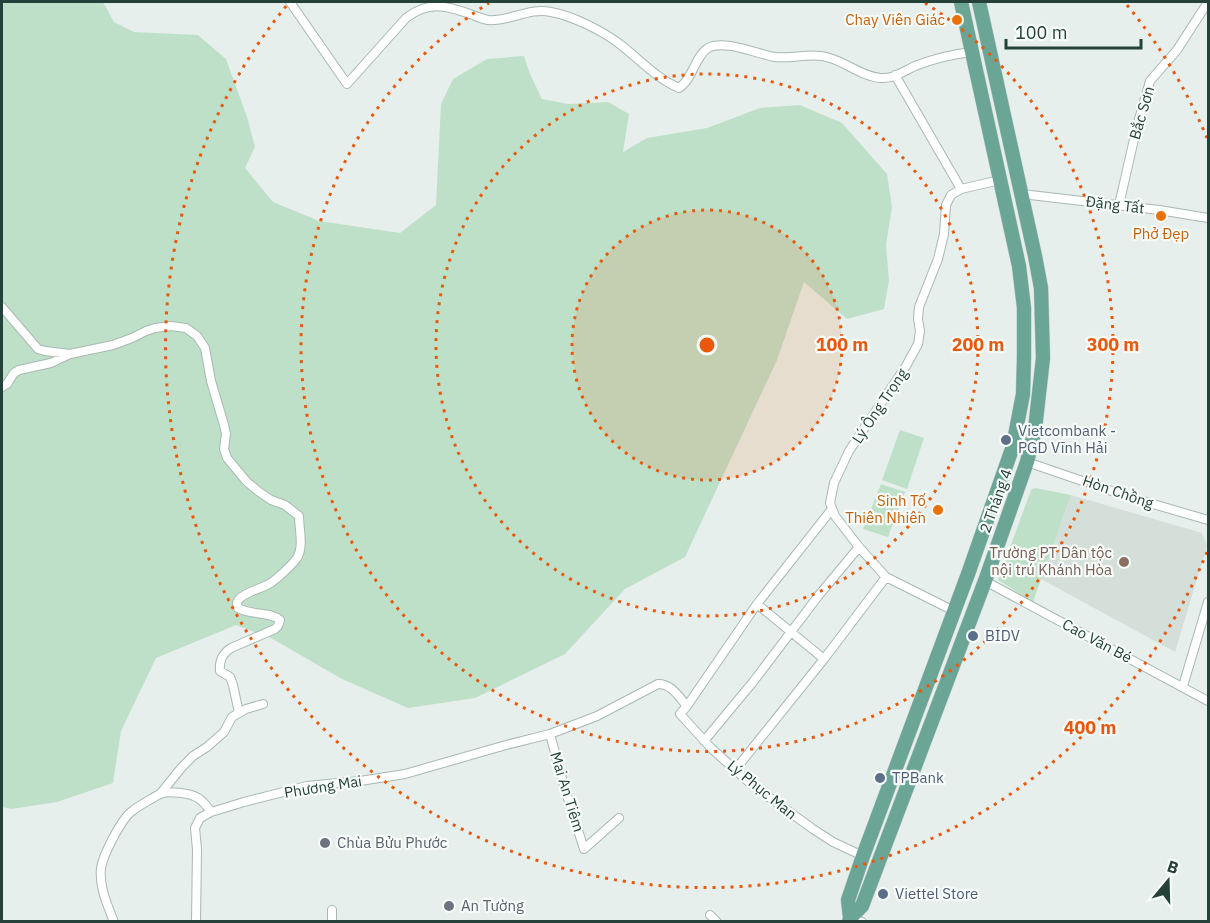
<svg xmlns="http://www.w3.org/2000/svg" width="1210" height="923" viewBox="0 0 1210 923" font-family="'IBM Plex Sans',sans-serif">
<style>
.built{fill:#d4dfda}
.green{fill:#bfe0c8}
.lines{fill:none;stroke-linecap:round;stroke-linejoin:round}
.minor-casing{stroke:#a8b8b2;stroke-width:10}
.primary-casing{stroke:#c2cac8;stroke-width:15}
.minor{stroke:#fff;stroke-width:8}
.primary{stroke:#6aa596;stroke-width:14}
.ring{fill:none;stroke:#e8590c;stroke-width:3;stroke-dasharray:3 6}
.food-dot{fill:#e8710a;stroke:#f7fbf9;stroke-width:2}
.service-dot{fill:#5c6f8a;stroke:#f7fbf9;stroke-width:2}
.education-dot{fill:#8d6e63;stroke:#f7fbf9;stroke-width:2}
.worship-dot{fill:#6b7280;stroke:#f7fbf9;stroke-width:2}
.labels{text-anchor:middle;stroke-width:4.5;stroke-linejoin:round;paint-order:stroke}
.food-label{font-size:15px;fill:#c56008;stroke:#f7fbf9;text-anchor:end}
.street-label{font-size:15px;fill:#24423a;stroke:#f7fbf9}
.service-label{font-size:15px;fill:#4e5e75;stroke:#f7fbf9;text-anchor:start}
.education-label{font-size:15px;fill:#785e54;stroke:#f7fbf9;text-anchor:end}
.worship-label{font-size:15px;fill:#5b616d;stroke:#f7fbf9;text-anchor:start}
.centre{fill:#e8590c;stroke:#f7fbf9;stroke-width:3}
.ring-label{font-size:18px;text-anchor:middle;font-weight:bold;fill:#e8590c;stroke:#f7fbf9;stroke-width:4.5;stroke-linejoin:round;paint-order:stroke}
</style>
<rect width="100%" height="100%" fill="#e6efeb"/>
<path class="built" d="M1071,495L1202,533L1207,546L1175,652L1041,579Z"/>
<path class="green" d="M2,2H103L114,22L134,32L198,35L226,59L247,117L255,147L245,168L273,202L319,221L400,233L436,205L441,104L453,79L487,59L524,56L530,74L542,99L568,104L608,102L629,114L623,152L647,138L707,128L760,108L800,105L842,123L887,174L892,207L886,245L889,280L884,309L847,319L804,282L777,360L685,557L625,589L565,654L475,698L408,708L342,679L271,638L236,625L156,658L121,731L113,783L57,802L11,809L2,807Z
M900,430L924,438L907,489L882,480Z
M881,484L905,492L888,537L863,529Z
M1035,488L1071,495L1033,602L998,580L1031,490Z"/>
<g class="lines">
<defs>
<path id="minor" d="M290,2L347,84L406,18C428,1 445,5 470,14C476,16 482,19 488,20C509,22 529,7 551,12C573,16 603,31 621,45C640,60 656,78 679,88C693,79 695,56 708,48C724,39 757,54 775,57C793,59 812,52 830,58C847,63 863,77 881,78C893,79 904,71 915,66C933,59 953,54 972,52
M895,75L961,189
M1022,194L1159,210L1208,218
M1119,205L1137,126L1150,81L1177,50L1208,2
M2,307L38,349L45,351L70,354
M2,387L7,384L14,373L19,370L51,363L70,354L113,345L132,338L146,331L155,328L171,326L186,328L197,336L205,348L211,381L224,425L226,434L224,449L227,458L247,482L258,491L271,500L285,505L299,516C299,528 304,547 297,558C292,565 276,580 269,584C260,589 246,592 239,599C236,603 237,604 238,608C252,616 270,611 280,620L278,626L275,629L231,648C222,654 219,661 220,671L230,677L233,685L239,713
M1027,462L1129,497L1208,520
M985,581L1208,701
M757,604L824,659
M954,611L886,577L859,547L835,516L830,503L834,483L849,451L906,366L918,344L920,331L918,319L919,307L938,259L944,234L946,205L951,195L961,189L1000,180
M1183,686L1208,602
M687,706L680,714L711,748L751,784L813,829L833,842L863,856
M550,734L564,786L584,849L619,818
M704,741L753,682L819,595L859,547
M735,770L824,659L886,577
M161,793L182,767L193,756L207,747L224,732L232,717L246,709L263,704
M710,915L717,922
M850,918L862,922
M114,922C107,904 99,887 101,868C103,855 121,820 131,812C137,807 144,803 151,799C155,797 158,794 163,793C168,791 175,793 181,793C197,795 202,799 211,812
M196,922L197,849L195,828L200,818L211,812L244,802L307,786L360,781L405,774L506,745L550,734L597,716L658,684C672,684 678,696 687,706L757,604L832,509
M332,922V910"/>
<path id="primary" d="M850,918L848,900L863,856L968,574L1013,446L1023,394L1024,357V308L1019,266L961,2
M849,922L850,918L862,906L985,581L1027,462L1035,429L1043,358L1041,288L1035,256L979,2"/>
</defs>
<use href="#minor" class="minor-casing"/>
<use href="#primary" class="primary-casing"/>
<use href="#minor" class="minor"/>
<use href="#primary" class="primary"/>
</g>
<circle cx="707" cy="345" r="135" fill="#e8590c" fill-opacity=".12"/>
<g class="ring">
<circle cx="707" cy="345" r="135"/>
<circle cx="707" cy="345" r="271"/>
<path d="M925 3A406 406 0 1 1 489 3"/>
<path d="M1207 552A541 541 0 1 1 287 5M1127 5A541 541 0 0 1 1207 138"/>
</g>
<g class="food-dot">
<circle cx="957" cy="20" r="6"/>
<circle cx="1161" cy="216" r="6"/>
<circle cx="938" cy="510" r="6"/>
</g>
<g class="service-dot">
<circle cx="1006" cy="440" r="6"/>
<circle cx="973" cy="636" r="6"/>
<circle cx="880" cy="778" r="6"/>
<circle cx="883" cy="894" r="6"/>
</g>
<circle class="education-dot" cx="1124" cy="562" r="6"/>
<g class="worship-dot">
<circle cx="325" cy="843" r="6"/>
<circle cx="449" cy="906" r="6"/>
</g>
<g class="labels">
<g class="food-label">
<text x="945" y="25">Chay Viên Giác</text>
<text x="1161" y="239" text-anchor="middle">Phở Đẹp</text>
<text x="926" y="506">Sinh Tố<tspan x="926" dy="17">Thiên Nhiên</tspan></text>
</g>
<g class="street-label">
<text transform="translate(1142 113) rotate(-74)" y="5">Bắc Sơn</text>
<text transform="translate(1115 205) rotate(7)" y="5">Đặng Tất</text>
<text transform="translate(880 406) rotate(-56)" y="5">Lý Ông Trọng</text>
<text transform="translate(1118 492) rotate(19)" y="5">Hòn Chồng</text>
<text transform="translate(996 501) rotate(-70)" y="5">2 Tháng 4</text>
<text transform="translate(1097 641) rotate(28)" y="5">Cao Văn Bé</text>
<text transform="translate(323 787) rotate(-9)" y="5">Phương Mai</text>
<text transform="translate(762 790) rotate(39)" y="5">Lý Phục Man</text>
<text transform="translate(567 792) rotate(73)" y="5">Mai An Tiêm</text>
</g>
<g class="service-label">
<text x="1018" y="436">Vietcombank -<tspan x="1018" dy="17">PGD Vĩnh Hải</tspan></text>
<text x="985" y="641">BIDV</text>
<text x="892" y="783">TPBank</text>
<text x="895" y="899">Viettel Store</text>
</g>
<g class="education-label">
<text x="1112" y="558">Trường PT Dân tộc<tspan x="1112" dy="17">nội trú Khánh Hòa</tspan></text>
</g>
<g class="worship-label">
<text x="337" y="848">Chùa Bửu Phước</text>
<text x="461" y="911">An Tường</text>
</g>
</g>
<circle cx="707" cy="345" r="9" class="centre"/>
<g class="ring-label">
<text x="842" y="351">100 m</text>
<text x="978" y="351">200 m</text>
<text x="1113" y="351">300 m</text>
<text x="1090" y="734">400 m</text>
</g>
<rect width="1210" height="923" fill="none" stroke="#24423a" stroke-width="6"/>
<g transform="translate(1168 881) rotate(19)" stroke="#f7fbf9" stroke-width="4.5" paint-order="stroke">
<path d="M0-4.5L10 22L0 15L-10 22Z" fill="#24423a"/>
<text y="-9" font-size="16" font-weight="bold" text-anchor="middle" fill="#24423a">B</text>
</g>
<path d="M1006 39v9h135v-9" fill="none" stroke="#24423a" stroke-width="3"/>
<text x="1015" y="39" font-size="18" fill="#24423a" stroke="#f7fbf9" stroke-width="4.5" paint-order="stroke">100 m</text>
</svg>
